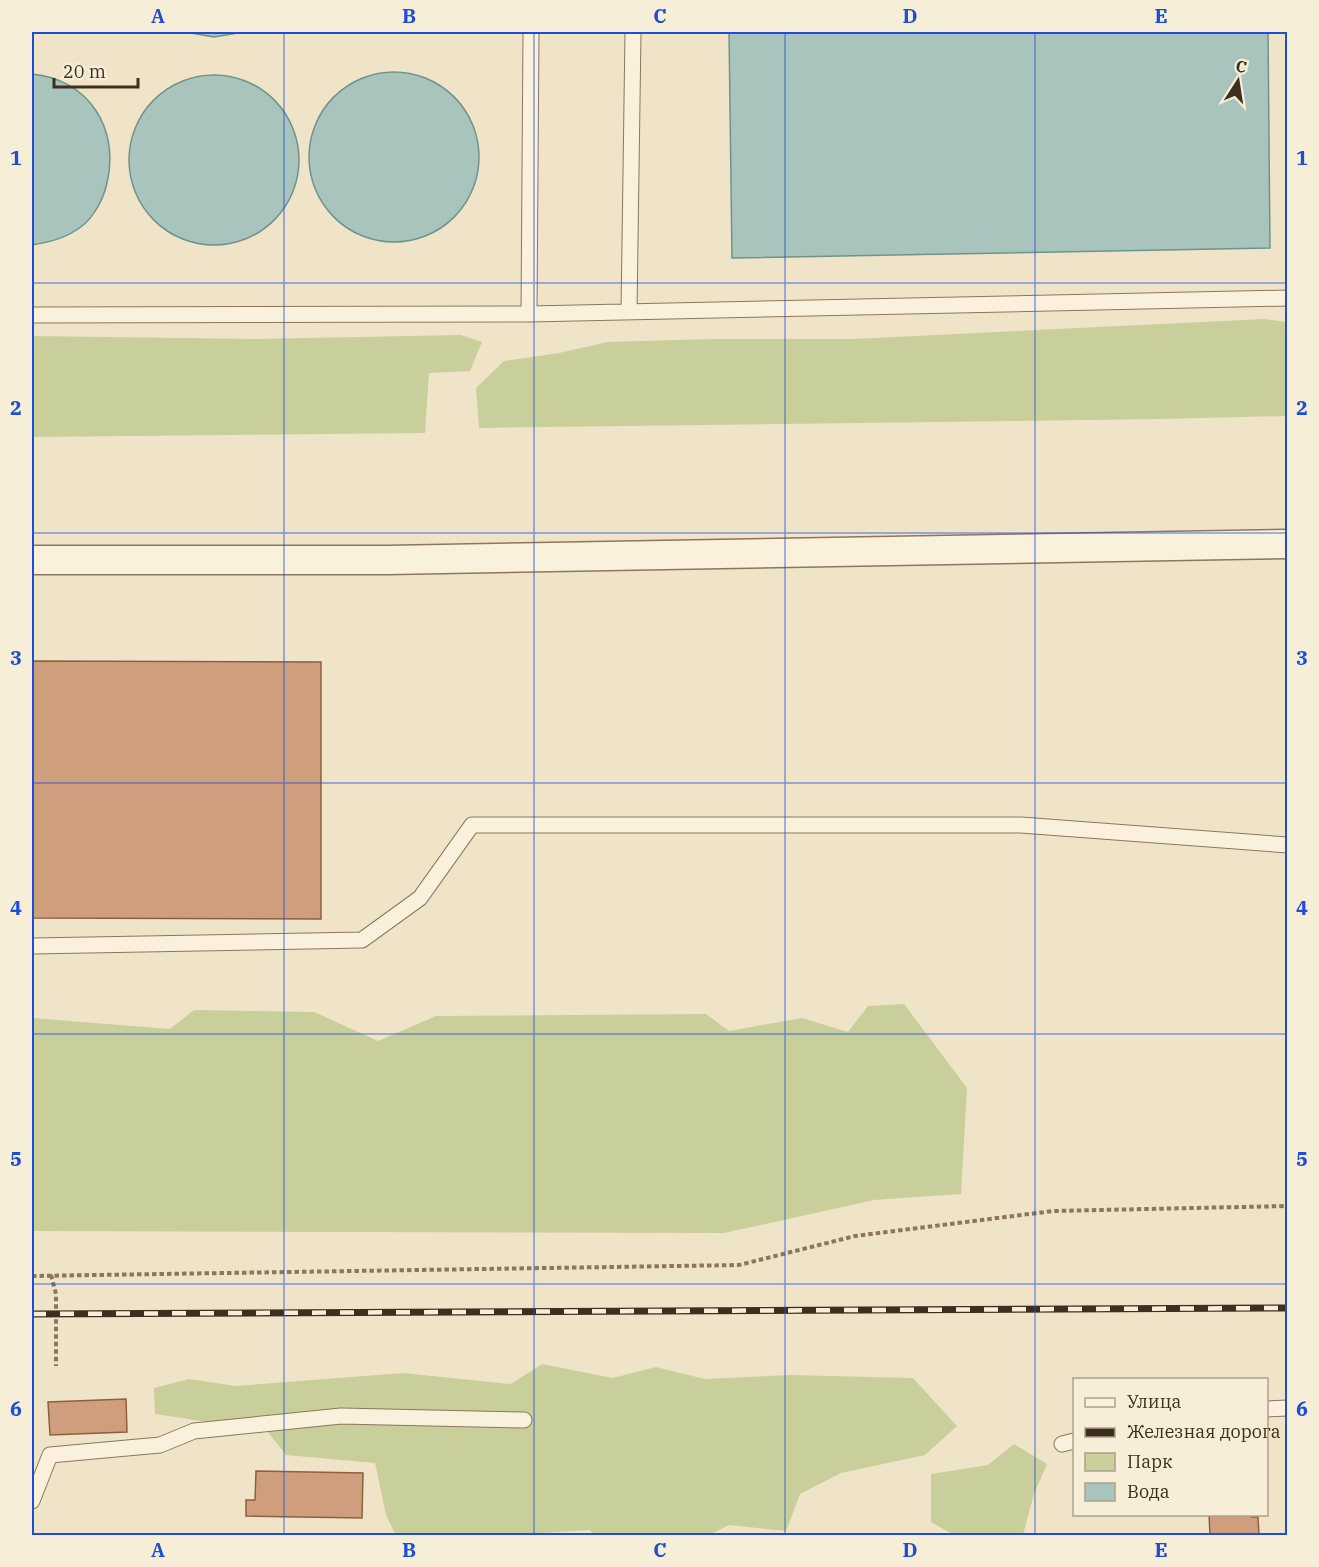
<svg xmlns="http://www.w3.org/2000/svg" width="1319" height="1567" viewBox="0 0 1319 1567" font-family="'IBM Plex Serif',serif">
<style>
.green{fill:#c9cf9b}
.water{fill:#a9c4bc;stroke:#6f938a;stroke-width:1.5}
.building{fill:#cf9f7d;stroke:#8d5f41;stroke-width:1.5}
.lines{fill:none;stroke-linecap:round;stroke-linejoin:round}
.lane-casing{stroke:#8d765c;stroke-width:17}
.street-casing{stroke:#8d765c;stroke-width:31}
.path{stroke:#8d765c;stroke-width:4;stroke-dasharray:4.5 3;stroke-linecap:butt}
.lane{stroke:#faf1dc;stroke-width:15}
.street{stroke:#faf1dc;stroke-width:28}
.rail-casing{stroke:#3d2e20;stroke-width:7}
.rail{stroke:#f7eed8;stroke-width:4.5;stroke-dasharray:14;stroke-linecap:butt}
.grid{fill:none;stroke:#1d4ed8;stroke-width:1.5;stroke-opacity:0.55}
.neatline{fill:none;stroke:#1d4ed8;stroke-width:2}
.grid-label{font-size:20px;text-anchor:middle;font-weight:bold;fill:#1d4ed8}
</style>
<rect width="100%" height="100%" fill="#f0e4c8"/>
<path class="green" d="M1264,319L1287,322V416L1160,419L479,428L476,388L504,361L559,353L608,342L712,339H853Z
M461,335L482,342L470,371L429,373L425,433L32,437V336L257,339Z
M904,1004L967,1088L961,1194L874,1200L724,1233L32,1231V1018L170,1029L194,1010L314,1012L378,1041L436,1016L706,1014L729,1031L802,1018L848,1032L868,1006Z
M542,1364L613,1378L656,1367L705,1379L790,1375L913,1378L957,1426L925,1455L841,1473L800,1494L786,1531L729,1525L707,1536H594L590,1530L494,1536H396L386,1515L375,1463L286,1455L267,1431L155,1414L154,1388L189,1379L236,1386L403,1373L511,1384Z
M1014,1444L1047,1464L1034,1494L1023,1535H954L931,1522V1474L988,1465Z"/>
<path class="water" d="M185,32H244L214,37Z
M729,32H1268L1270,248L732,258Z
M309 157a85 85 0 1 1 170 0a85 85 0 1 1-170 0Z
M32,74C88,79 120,128 107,183C104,197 95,216 82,226C67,238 50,242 32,245Z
M129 160a85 85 0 1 1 170 0a85 85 0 1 1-170 0Z"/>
<path class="building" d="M32,661L321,662V919L32,918Z
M126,1399L127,1432L50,1435L48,1402Z
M256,1471L363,1473L362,1518L246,1516V1500H255Z
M1209,1514H1252V1517H1258L1259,1536H1210Z"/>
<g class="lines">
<defs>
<path id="lane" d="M629,312L633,32
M529,314L531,32
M32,315L529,314L1288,298
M32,946L362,940L420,898L472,825H1021L1288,845
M1266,1409L1288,1408
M1062,1444L1074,1441
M32,1501L50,1455L160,1445L194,1431L341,1416L524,1420"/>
<path id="street" d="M32,560H388L1288,544"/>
</defs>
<use href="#lane" class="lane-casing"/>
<use href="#street" class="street-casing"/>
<path class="path" d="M51,1275L56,1294V1366
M32,1276L739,1265L855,1236L1053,1211L1288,1206"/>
<use href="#lane" class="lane"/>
<use href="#street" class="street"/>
<defs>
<path id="rail" d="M32,1314L1288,1308"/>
</defs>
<use href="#rail" class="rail-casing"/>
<use href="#rail" class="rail"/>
</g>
<path class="grid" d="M284,32V1536M534,32V1536M785,32V1536M1035,32V1536M32,283H1288M32,533H1288M32,783H1288M32,1034H1288M32,1284H1288"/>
<rect width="1319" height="1567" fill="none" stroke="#f7eed8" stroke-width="66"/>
<rect x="1073" y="1378" width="195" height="138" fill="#f7eed8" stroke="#ada18e" stroke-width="1.5"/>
<rect x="1085" y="1398" width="30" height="9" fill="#faf1dc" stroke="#ada18e" stroke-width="1.5"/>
<text x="1127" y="1408" font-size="18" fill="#3d2e20">Улица</text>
<rect x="1085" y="1428" width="30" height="9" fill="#3d2e20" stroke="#ada18e" stroke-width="1.5"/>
<text x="1127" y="1438" font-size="18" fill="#3d2e20">Железная дорога</text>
<rect x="1085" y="1453" width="30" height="18" fill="#c9cf9b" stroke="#ada18e" stroke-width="1.5"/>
<text x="1127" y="1468" font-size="18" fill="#3d2e20">Парк</text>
<rect x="1085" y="1483" width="30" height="18" fill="#a9c4bc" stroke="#ada18e" stroke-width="1.5"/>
<text x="1127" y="1498" font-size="18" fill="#3d2e20">Вода</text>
<g transform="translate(1238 81) rotate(12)" stroke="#f7eed8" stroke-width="4.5" paint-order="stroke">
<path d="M0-4.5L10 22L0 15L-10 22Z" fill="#3d2e20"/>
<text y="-9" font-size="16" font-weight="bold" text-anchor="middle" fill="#3d2e20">С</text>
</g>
<path d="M54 78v9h84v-9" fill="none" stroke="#3d2e20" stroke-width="3"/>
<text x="63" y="78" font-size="18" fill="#3d2e20" stroke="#f7eed8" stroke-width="4.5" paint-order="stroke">20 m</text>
<rect x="33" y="33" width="1253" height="1501" class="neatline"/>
<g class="grid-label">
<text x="158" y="23">A</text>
<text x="409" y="23">B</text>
<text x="660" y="23">C</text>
<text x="910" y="23">D</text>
<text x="1161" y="23">E</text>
<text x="16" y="165">1</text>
<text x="1302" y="165">1</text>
<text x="16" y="415">2</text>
<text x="1302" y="415">2</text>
<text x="16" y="665">3</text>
<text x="1302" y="665">3</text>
<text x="16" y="915">4</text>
<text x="1302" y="915">4</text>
<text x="16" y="1166">5</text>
<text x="1302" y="1166">5</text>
<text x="16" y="1416">6</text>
<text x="1302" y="1416">6</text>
<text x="158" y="1557">A</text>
<text x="409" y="1557">B</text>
<text x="660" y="1557">C</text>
<text x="910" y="1557">D</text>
<text x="1161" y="1557">E</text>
</g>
</svg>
